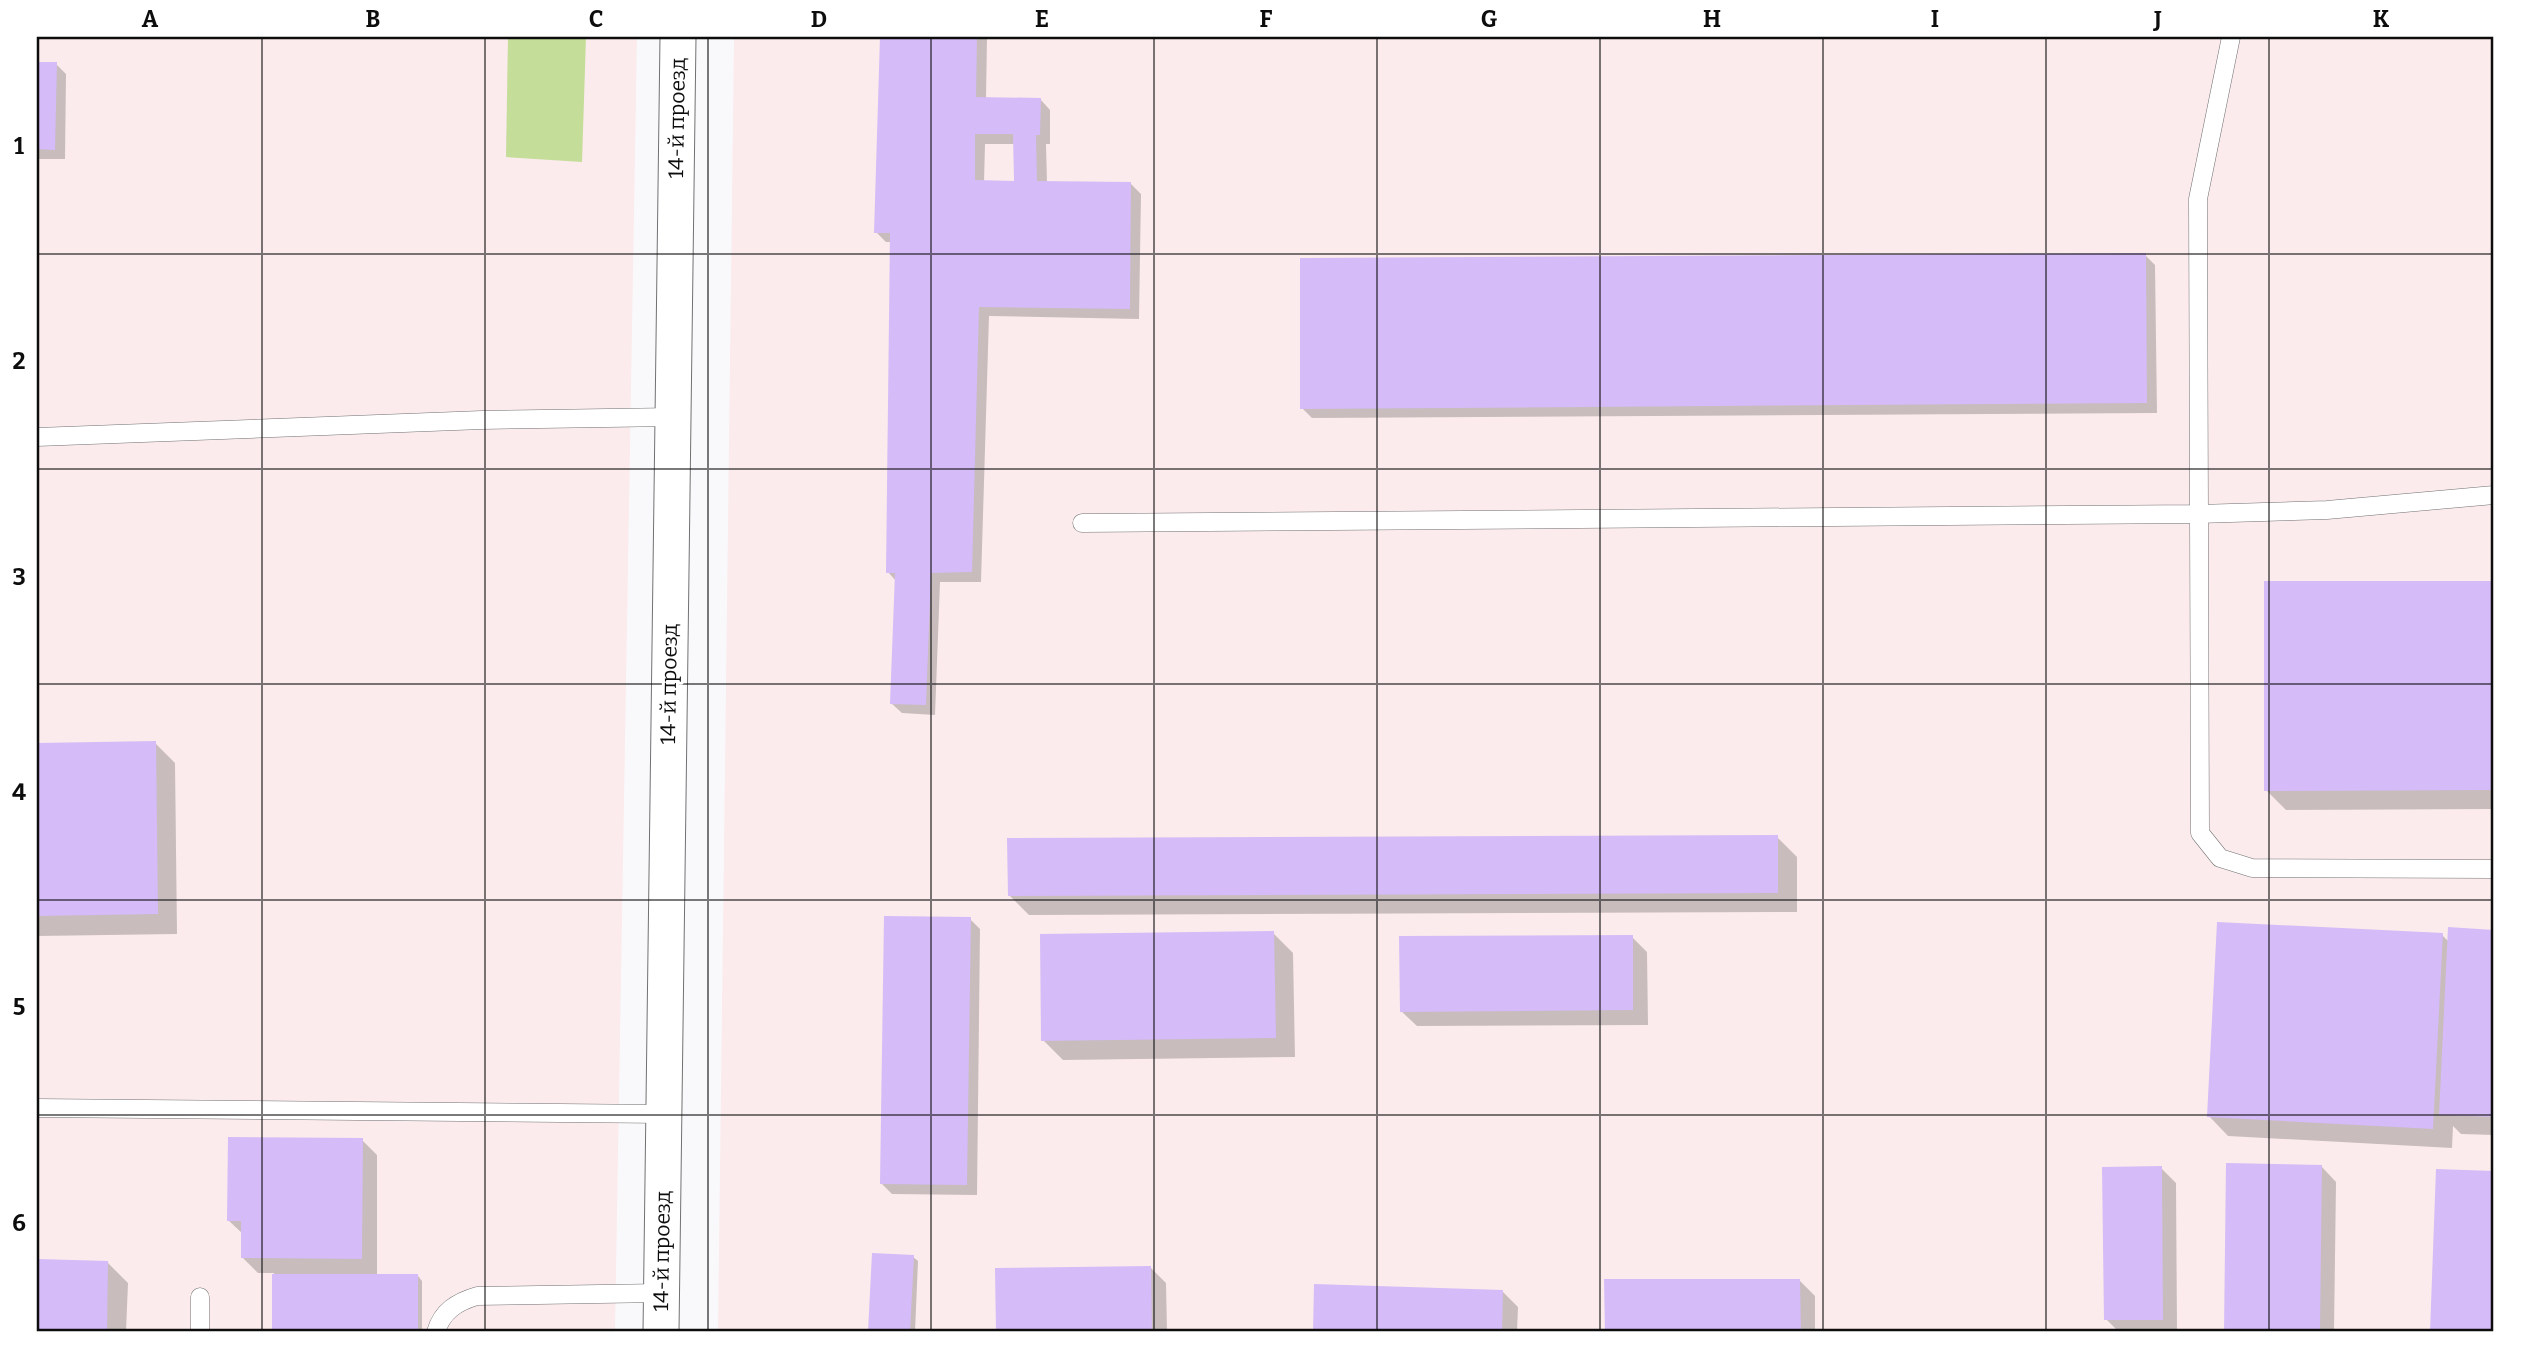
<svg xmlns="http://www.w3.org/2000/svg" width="2531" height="1369" viewBox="0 0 2531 1369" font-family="Bitter,serif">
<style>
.industrial{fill:#fbebec}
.green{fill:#c4dd98}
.shadow{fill:#0003;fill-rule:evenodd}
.building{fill:#d5bbf7;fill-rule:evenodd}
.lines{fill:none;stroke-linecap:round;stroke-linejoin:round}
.lane-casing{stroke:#717173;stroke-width:19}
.street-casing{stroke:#717173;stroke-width:37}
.lane{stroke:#fff;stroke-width:18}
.street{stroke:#fff;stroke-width:35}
.grid{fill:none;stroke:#0d0d0e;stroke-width:2;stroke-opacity:0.55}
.labels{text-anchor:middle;stroke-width:6;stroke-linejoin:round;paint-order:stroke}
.street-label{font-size:21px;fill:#0d0d0e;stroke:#fff}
.neatline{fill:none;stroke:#0d0d0e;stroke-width:2.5}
.grid-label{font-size:23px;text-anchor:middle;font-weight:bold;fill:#0d0d0e}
</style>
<rect width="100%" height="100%" fill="#f9f9fc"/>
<path class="industrial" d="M37,37H637L615,1332H37Z
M734,37H2494V1332H718Z"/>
<path class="green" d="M508,37H586L582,162L506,157Z"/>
<path class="shadow" d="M882,37H987L986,99H1040L1050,110V144H1046L1047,183L1131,184L1141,194L1139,319L989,316L981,582H940L935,715L902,713L891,703L896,581L888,572L892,242H886L876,232ZM985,144H1015L1016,183L984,182Z
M37,64H56L66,74L65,159H37Z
M2145,255L2155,265L2157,413L1312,418L1302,408Z
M2494,582V809L2286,810L2266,790L2265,583Z
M155,743L175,763L177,934L37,936V745Z
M1777,837L1797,857V912L1029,915L1009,895Z
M970,919L980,929L977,1195L892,1194L882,1184Z
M2450,929L2494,931V1135L2461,1134L2453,1126L2452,1148L2228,1136L2209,1116L2442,935L2449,942Z
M1273,933L1293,953L1295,1057L1063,1060L1043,1040Z
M1632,937L1647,952L1648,1025L1417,1026L1401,1011Z
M362,1140L377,1155V1276H418L422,1281V1332H273L274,1273H258L243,1258V1234L228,1220Z
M2228,1165L2321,1166L2336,1182L2334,1332H2226Z
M2161,1168L2176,1183L2177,1332H2119L2106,1319Z
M2438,1171L2494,1173V1332H2432Z
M873,1255L913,1257L918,1261L915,1332H870Z
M37,1261L108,1263L128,1283L126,1332H37Z
M1150,1267L1166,1283L1167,1332H998L997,1270Z
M1799,1280L1815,1296V1332H1606V1281Z
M1316,1285L1503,1292L1518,1307L1517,1332H1314Z"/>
<path class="building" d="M880,37H977L976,97L1041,98L1040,135H1036L1037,181L1131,182L1130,309L979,307L972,572L931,573L926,705L890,704L895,573H886L890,233H874ZM975,134H1013L1014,181L975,180Z
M37,62H57L55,150L37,149Z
M2146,253L2147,403L1300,409V258Z
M2264,581H2494V790L2264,791Z
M156,741L158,914L37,916V743Z
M1778,835V893L1008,896L1007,838Z
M884,916L971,917L967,1185L880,1184Z
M2217,922L2443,933L2433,1129L2207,1117Z
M2448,927L2494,930V1117L2439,1115Z
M1274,931L1276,1038L1041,1041L1040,934Z
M1633,935V1010L1400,1012L1399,936Z
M228,1137L363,1138L362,1259L241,1258V1221H227Z
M2226,1163L2322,1165L2320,1332H2224Z
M2162,1166L2163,1320H2104L2102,1167Z
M2436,1169L2494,1171V1332H2430Z
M872,1253L914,1255L910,1332H868Z
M37,1259L108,1261L107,1332H37Z
M1151,1266L1152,1332H996L995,1268Z
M272,1274H418V1332H272Z
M1604,1279H1800L1801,1332H1605Z
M1314,1284L1503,1290L1502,1332H1313Z"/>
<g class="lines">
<defs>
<path id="lane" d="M2231,37L2198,199L2200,833L2220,858L2252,868L2494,869
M37,437L482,420L673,417
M1082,523L2198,514L2327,510L2494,495
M37,1108L663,1114
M200,1332V1297
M436,1332C442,1311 457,1302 477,1296L661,1293"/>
<path id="street" d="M661,1332L678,37"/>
</defs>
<use href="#lane" class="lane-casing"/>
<use href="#street" class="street-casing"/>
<use href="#lane" class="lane"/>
<use href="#street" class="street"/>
</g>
<path class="grid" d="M262,37V1332M485,37V1332M708,37V1332M931,37V1332M1154,37V1332M1377,37V1332M1600,37V1332M1823,37V1332M2046,37V1332M2269,37V1332M37,254H2494M37,469H2494M37,684H2494M37,900H2494M37,1115H2494"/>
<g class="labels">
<g class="street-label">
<text transform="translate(677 118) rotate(-89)" y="7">14-й проезд</text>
<text transform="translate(669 684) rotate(-89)" y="7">14-й проезд</text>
<text transform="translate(662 1251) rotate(-89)" y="7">14-й проезд</text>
</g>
</g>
<rect width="2531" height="1369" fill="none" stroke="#ffffff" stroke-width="77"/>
<rect x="38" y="38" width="2454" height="1292" class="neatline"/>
<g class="grid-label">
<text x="150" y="27">A</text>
<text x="373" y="27">B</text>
<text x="596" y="27">C</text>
<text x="819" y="27">D</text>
<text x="1042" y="27">E</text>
<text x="1266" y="27">F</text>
<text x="1489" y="27">G</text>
<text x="1712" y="27">H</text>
<text x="1935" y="27">I</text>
<text x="2158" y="27">J</text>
<text x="2381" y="27">K</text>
<text x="19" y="154">1</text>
<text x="19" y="369">2</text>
<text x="19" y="585">3</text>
<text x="19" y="800">4</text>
<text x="19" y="1015">5</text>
<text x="19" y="1231">6</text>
</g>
</svg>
